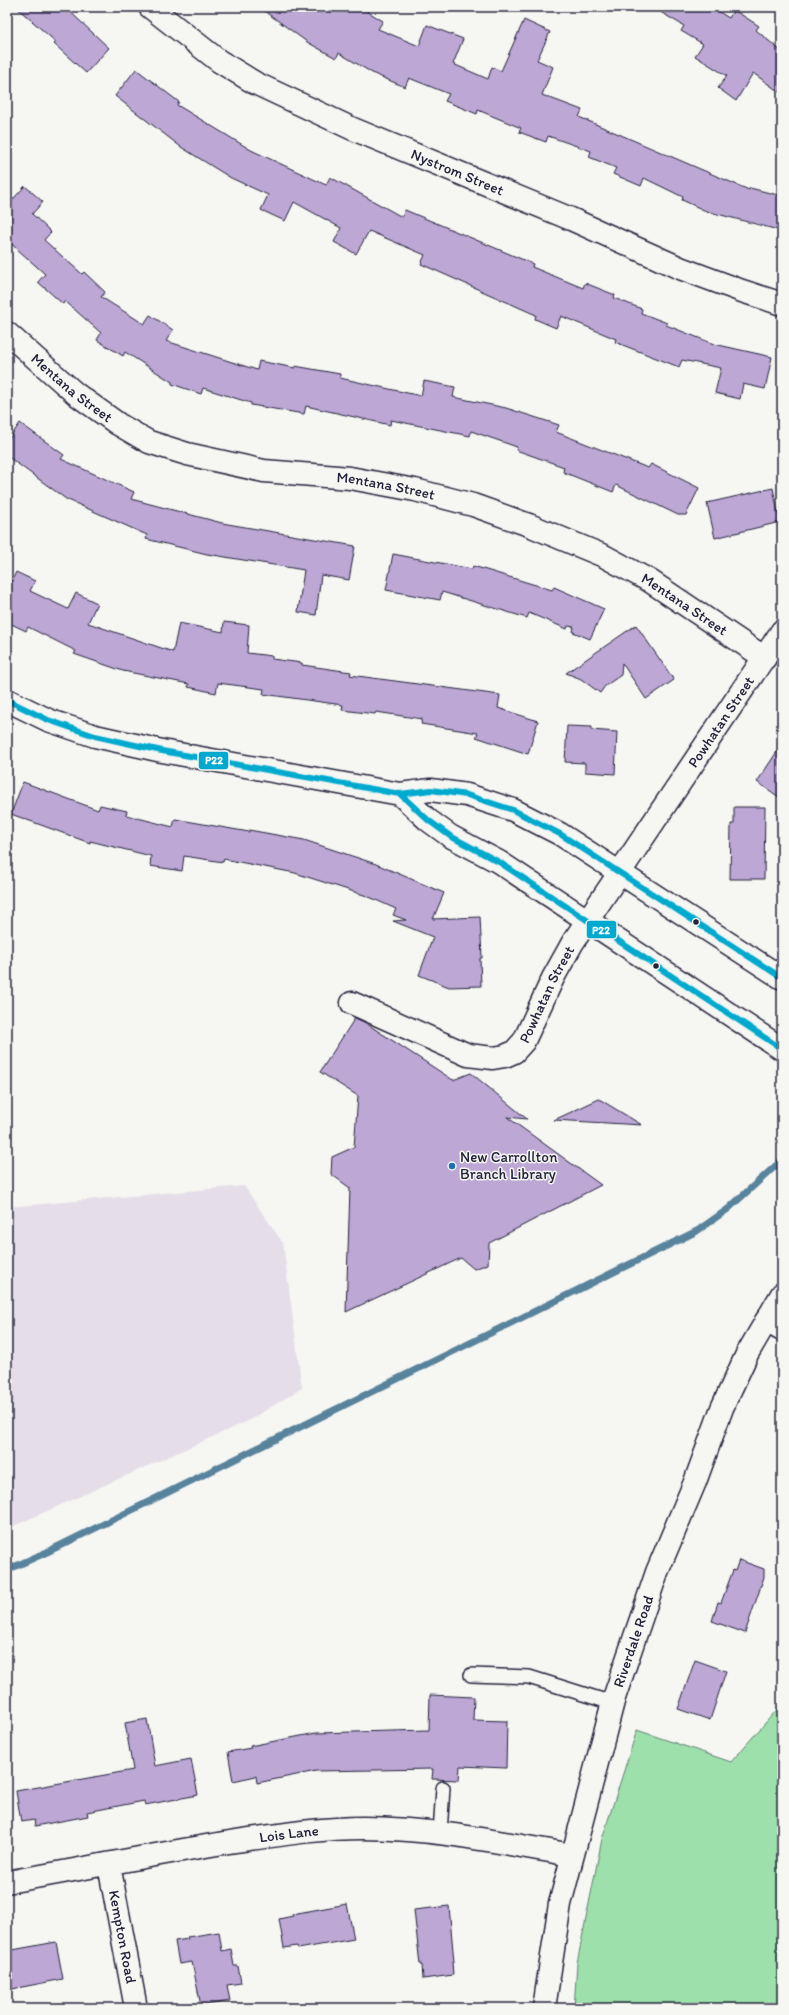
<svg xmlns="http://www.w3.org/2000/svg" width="789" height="2015" viewBox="0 0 789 2015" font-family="Itim,sans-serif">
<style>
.built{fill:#e5dee9}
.green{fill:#9de0ab;stroke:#608173}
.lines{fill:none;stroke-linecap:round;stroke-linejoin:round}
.stream{stroke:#59839d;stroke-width:7}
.building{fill:#bca7d5;stroke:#22223b}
.service-casing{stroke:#22223b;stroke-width:16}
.minor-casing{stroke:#22223b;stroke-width:25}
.tertiary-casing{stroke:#22223b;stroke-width:25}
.secondary-casing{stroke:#22223b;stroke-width:25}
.service{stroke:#f6f6f2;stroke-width:13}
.minor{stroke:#f6f6f2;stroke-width:22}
.tertiary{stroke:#f6f6f2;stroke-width:22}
.secondary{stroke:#f6f6f2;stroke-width:22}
.bus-1-casing{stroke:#f6f6f2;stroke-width:9}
.bus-1{stroke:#00a9ce;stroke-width:6}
.bus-dot{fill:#22223b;stroke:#f6f6f2;stroke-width:1.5}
.poi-dot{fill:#1f6fb2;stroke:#f6f6f2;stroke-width:1.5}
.labels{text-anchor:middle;stroke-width:3;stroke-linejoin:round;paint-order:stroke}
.street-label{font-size:15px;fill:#22223b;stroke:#f6f6f2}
.poi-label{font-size:15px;fill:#22223b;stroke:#f6f6f2;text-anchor:start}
.line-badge{stroke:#f6f6f2;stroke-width:1.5}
.badge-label{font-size:11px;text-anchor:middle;font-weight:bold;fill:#fff}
</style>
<rect width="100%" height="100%" fill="#f6f6f2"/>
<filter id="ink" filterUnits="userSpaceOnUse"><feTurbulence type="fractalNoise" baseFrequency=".025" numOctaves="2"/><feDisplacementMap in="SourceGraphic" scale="8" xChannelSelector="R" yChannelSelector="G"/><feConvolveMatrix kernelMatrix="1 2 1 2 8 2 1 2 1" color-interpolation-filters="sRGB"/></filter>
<g filter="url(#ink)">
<path class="built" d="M244,1186L283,1243L302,1388L248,1421L7,1529V1207Z"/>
<path class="green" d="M782,1704V2008H574L577,1963L602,1839L637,1730L731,1762Z"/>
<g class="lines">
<path class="stream" d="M7,1570L47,1552L697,1231L728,1209L782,1160"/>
</g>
<path class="building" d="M16,7H65L109,48L86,73L54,44L56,42Z
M259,7H360L383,21L378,29L419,46L427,25L463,39L453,64L488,79L492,67L501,71L524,20L550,32L537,60L553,67L542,95L582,110L579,117L749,190L750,188L782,196V231L706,211L682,200L683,197L644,178L641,186L613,174L616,168L589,157L591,151L548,136L546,142L519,132L521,128L478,110L477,114L445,101L449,94L409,78L405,87L374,74L339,53L336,58L307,42Z
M652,7H711L729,18L734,10L759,26L756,30L782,52V94L753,73L736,101L718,88L727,76L695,56L703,44L681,31L684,26Z
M136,69L179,102L177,105L251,150L326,185L330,177L402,217L405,210L519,258L533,264L532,267L583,288L585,283L615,295L614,298L642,309L641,313L667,323L666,325L714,344L772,357L765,389L743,384L740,399L715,393L721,368L682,360L679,367L615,342L616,339L561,316L556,328L535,319L536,315L421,264L425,255L369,231L356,254L334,242L341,228L294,202L285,221L261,210L268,195L231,178L181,147L115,96Z
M25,186L43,202L32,214L51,232L44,240L82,274L84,272L105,292L101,297L144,324L150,315L173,330L166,341L257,370L259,361L295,368V366L340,374V378L421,396L424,381L455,387L453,397L506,408L559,425L556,432L648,468L651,464L699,488L686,515H678L616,485L613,492L563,472L564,467L516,450L517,447L471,431L470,436L391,420L390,425L306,406L304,414L251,405V403L203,388L201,394L172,384V382L125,352L123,356L97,340L101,333L65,301L63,304L38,282L45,274L7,240V206Z
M20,423L64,455L61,459L134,492L131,499L222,523L355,546L349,580L321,575L316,615L298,612L304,570L207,554L146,539L147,535L66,499L7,456V442Z
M773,488L780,522L715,538L707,503Z
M393,554L472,569L473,566L552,590L554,587L604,609L590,639L573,632L574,627L568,626L567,629L529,613L527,618L442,592L440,600L386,590Z
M16,572L35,581L30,591L68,609L76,593L97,603L88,623L173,652L179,623L223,632L224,622L249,625L247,653L272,656V659L302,663V665L351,672L350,675L500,695L498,708L538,721L528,754L476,737L478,733L421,724L422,719L376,712L375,714L342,710L343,705L263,694L264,689L218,683L216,693L188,687L189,684L123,671L74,654L76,651L28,627L26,631L7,622V591Z
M636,625L674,680L646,699L622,663L621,675L605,686L600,693L581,679L566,673Z
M567,726L592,727V730L617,732L615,774L585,772V763L565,762Z
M782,744V799L757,782Z
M23,782L98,810L100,805L127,811L126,815L173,827L175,819L249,832V830L304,840L376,864L444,893L433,919L480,917L482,958H480L481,986L449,987L419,975L433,937L393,921L406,920L393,915L396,909L367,896L295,873L224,859L223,862L184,856L182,871L150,866L151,856L90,841V843L11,814Z
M734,807H765L764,879H730L731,824H734Z
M355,1018L364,1022L453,1080L471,1073L527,1119L507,1117L601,1185L489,1243L488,1264L474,1269L461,1258L346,1312L350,1188L331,1174L332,1157L354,1147L358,1096L320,1072Z
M599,1099L642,1125L554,1120Z
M739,1560L764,1569V1577L745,1633L712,1621L718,1602L721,1603L733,1570L735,1571Z
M695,1660L726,1671L710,1720L678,1709Z
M430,1695L474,1697L473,1720L507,1721L506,1768L460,1766L459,1780L432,1779L433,1769L316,1771L257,1783L256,1776L233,1781L228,1752L251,1748L250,1746L316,1733L429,1730Z
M147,1719L155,1766L191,1759L198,1795L145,1805L144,1801L87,1812L88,1816L35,1826L34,1820L21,1822L16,1791L133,1770L125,1723Z
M347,1904L354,1939L298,1949L297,1946L284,1948L279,1919L293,1916L292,1914Z
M449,1906L454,1962H452L453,1975L423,1979L422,1965H420L414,1910Z
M219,1932L222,1951L231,1949L234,1966H238L241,1983L227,1985L230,2001L201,2006L192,1962L179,1964L175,1941L188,1939L187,1937Z
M56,1942L63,1979L7,1990V1951Z"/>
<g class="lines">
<defs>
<path id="service" d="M471,1675L529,1677L612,1703
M440,1833L443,1788"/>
<g id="minor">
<path id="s1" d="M150,7L219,61L255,83L353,129L571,219L680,268L742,291L782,304"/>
<path id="s2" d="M7,333L76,394L118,424L149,442L187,454L264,471L350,478L415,490L473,505L529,525L604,556L650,581L765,658"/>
<path id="s3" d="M352,1003L468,1055L493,1058L505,1056L514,1052L524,1041L553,978L573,942L782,631"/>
<path d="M766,1321L782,1330"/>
<path id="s4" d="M109,1865L136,2008"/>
<path id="s5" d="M7,1882C84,1869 160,1853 236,1841C278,1835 321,1828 363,1828C433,1828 503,1843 572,1855"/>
</g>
<path id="tertiary" d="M7,700L48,720L95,736L162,751L400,794L431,790L467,795L513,810L560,834L782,978
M400,794L428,820L450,836L499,862L782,1049"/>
<g id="secondary">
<path id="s6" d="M544,2008L560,1904L614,1698L657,1572L695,1482L722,1408L747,1354L782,1294"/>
</g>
</defs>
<use href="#service" class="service-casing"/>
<use href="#minor" class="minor-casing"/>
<use href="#tertiary" class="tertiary-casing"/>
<use href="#secondary" class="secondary-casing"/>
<use href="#service" class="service"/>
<use href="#minor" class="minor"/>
<use href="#tertiary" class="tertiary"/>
<use href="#secondary" class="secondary"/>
<defs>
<path id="bus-1" d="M7,700L48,720L95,736L162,751L400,794L428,820L450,836L499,862L782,1049
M382,791L400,794L431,790L467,795L513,810L560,834L782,978"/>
</defs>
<use href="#bus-1" class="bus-1-casing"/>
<use href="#bus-1" class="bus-1"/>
</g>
</g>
<g class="bus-dot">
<circle cx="696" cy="922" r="3.5"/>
<circle cx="656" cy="966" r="3.5"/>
</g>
<circle class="poi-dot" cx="452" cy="1166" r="4"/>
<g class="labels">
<g class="street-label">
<text dy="5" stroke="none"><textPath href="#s1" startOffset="351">Nystrom Street</textPath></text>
<text dy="5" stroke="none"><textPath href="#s2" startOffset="85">Mentana Street</textPath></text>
<text dy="5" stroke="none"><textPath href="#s2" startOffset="421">Mentana Street</textPath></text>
<text dy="5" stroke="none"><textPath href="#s2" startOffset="745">Mentana Street</textPath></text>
<text dy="5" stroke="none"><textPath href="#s3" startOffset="565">Powhatan Street</textPath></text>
<text dy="5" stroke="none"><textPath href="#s3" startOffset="241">Powhatan Street</textPath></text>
<text dy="5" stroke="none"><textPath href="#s6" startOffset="378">Riverdale Road</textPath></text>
<text dy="5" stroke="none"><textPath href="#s5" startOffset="286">Lois Lane</textPath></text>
<text dy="5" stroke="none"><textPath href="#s4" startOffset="73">Kempton Road</textPath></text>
</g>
<g class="poi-label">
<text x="460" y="1162">New Carrollton<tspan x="460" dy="17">Branch Library</tspan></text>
</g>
</g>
<g class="line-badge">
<rect x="198" y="751" width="31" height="19" rx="4" fill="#00a9ce"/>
<rect x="586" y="920" width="31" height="19" rx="4" fill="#00a9ce"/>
</g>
<g class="badge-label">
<text x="214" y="764">P22</text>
<text x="601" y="934">P22</text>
</g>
<rect width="789" height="2015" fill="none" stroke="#f6f6f2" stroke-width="24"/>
<rect x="12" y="12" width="765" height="1991" fill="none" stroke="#22223b" stroke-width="1.5" filter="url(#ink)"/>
</svg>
